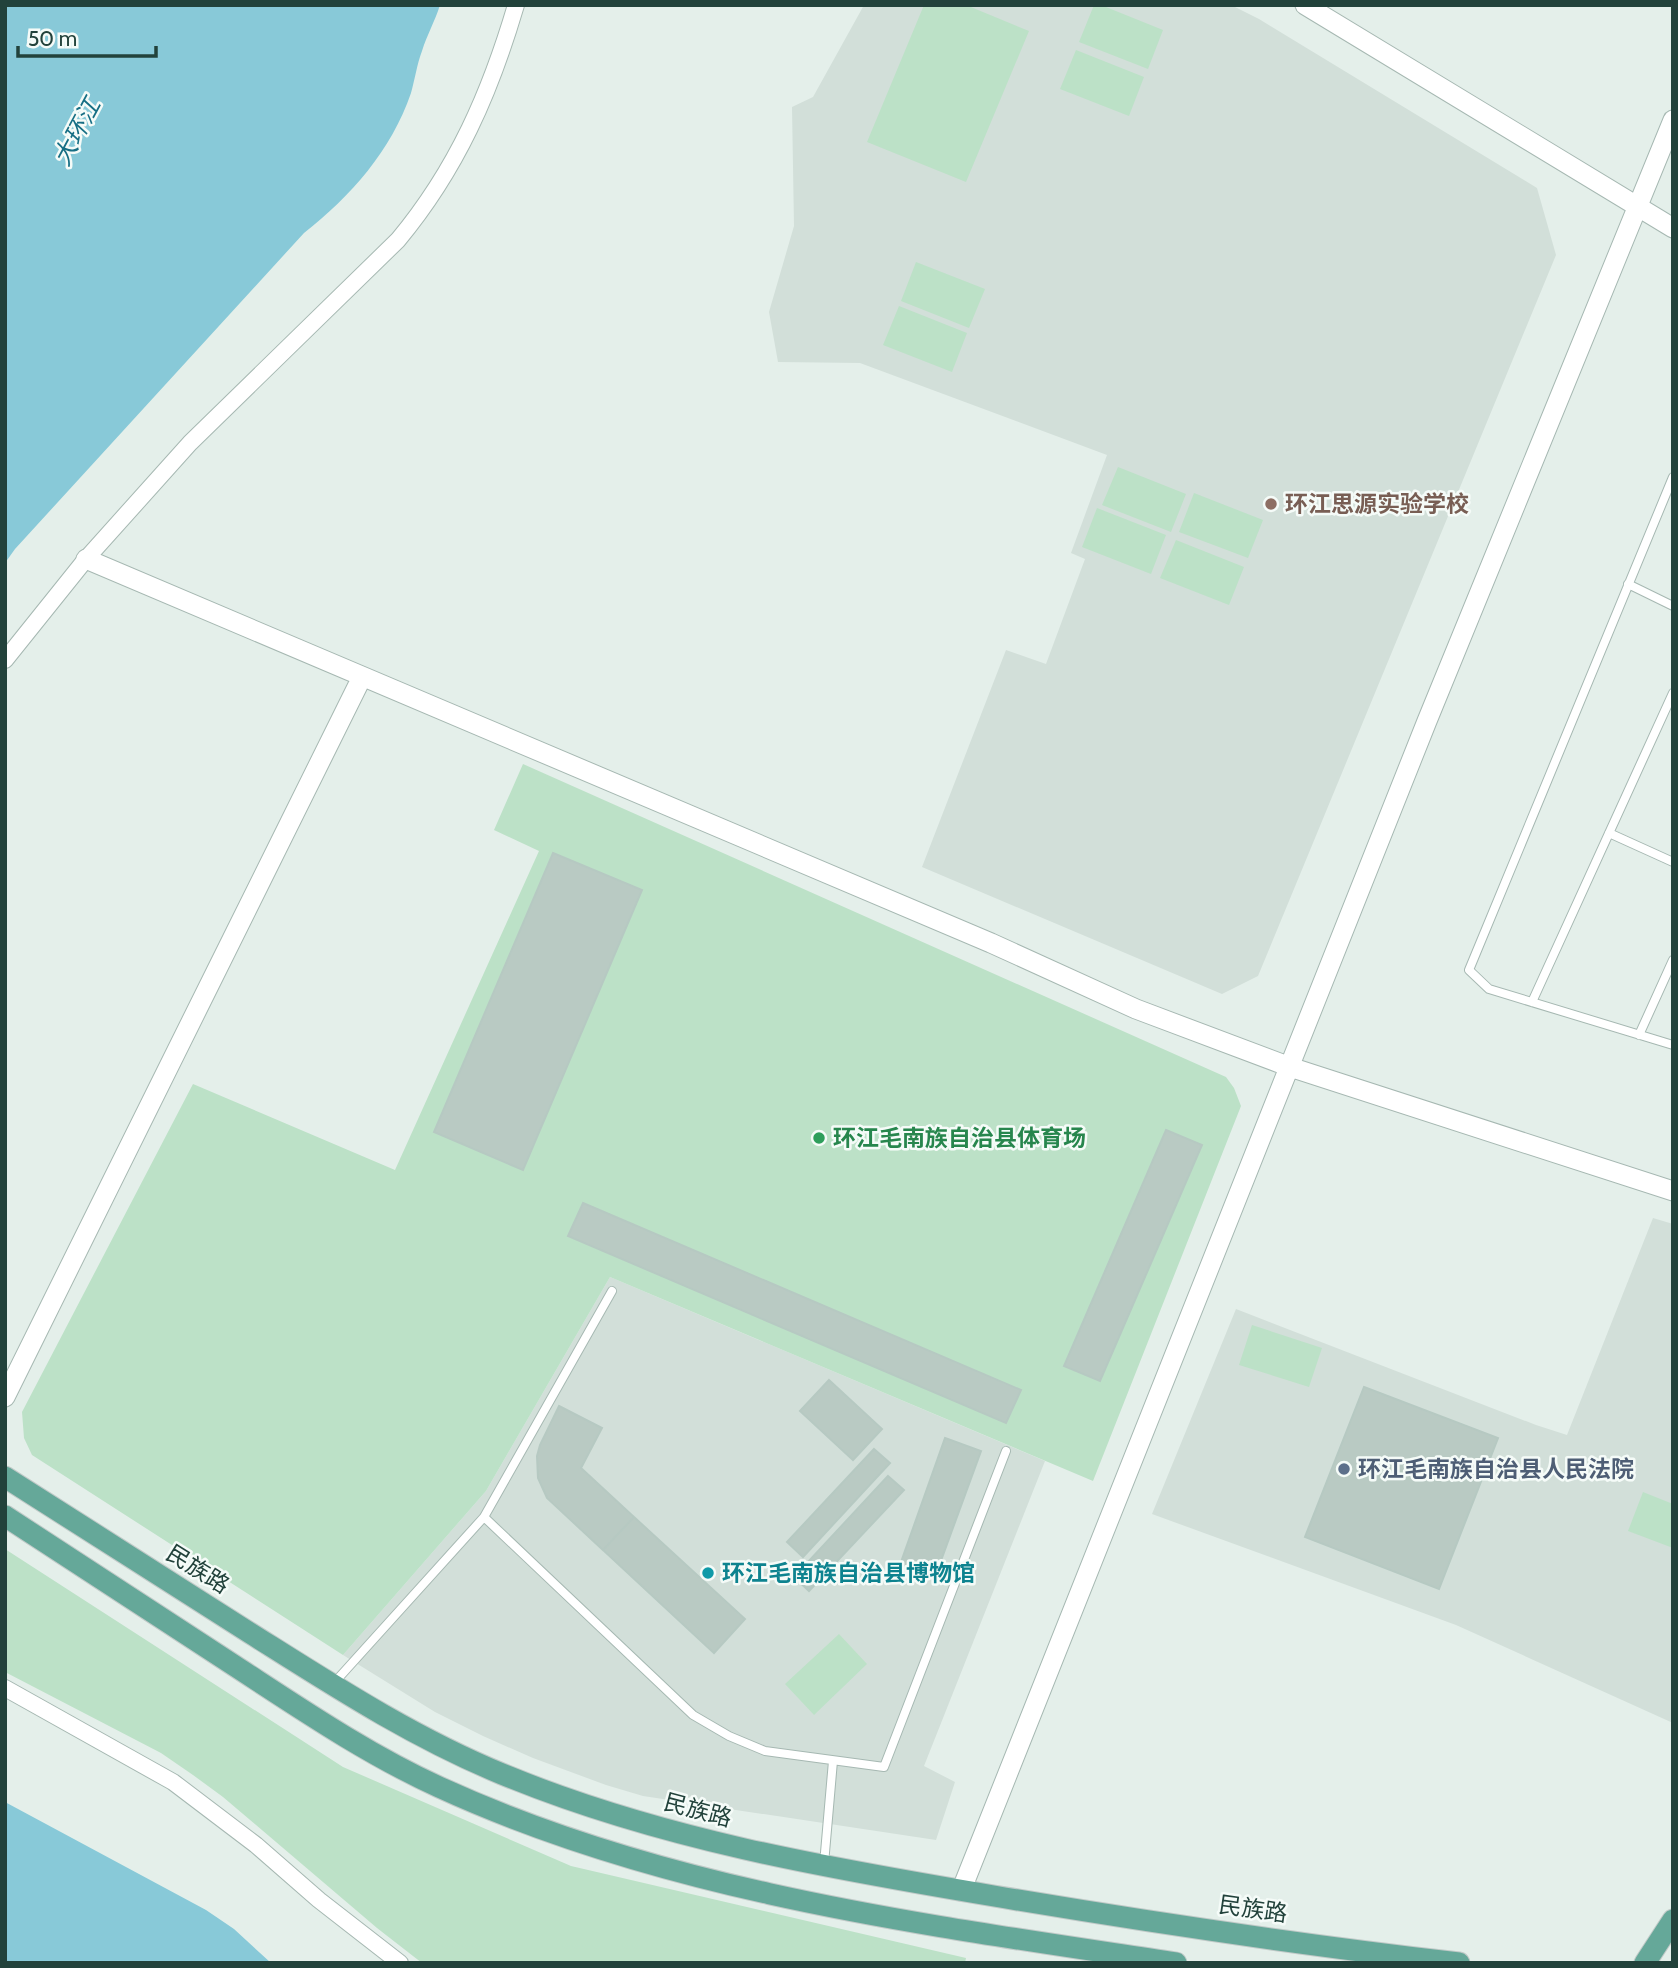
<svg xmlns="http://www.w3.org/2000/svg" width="1678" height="1968" viewBox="0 0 1678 1968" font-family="Cabin,'Noto Sans SC',sans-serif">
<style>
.built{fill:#d2dfd9}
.green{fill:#bce1c7}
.water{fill:#88c9d8}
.building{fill:#b9cac3;stroke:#b6c9c2;stroke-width:2}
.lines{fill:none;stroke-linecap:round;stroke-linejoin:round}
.service-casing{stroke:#a6b8b2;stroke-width:10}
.minor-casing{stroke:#a6b8b2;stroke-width:18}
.tertiary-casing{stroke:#a6b8b2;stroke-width:21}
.primary-casing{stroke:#c1cac8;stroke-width:23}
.service{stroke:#fff;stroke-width:8}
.minor{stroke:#fff;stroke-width:16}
.tertiary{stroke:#fff;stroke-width:19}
.primary{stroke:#65a899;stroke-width:21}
.education-dot{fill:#8d6e63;stroke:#f5fbf8;stroke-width:2.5}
.leisure-dot{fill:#2e9e5b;stroke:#f5fbf8;stroke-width:2.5}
.service-dot{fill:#5c6f8a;stroke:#f5fbf8;stroke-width:2.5}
.culture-dot{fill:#0f9aa8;stroke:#f5fbf8;stroke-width:2.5}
.labels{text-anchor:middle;stroke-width:5;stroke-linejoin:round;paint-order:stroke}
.education-label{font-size:23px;font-weight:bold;fill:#785e54;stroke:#f5fbf8;text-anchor:start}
.leisure-label{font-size:23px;font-weight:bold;fill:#27864d;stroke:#f5fbf8;text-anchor:start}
.service-label{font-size:23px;font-weight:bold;fill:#4e5e75;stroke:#f5fbf8;text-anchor:start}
.street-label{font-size:23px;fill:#22423b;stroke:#f5fbf8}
.culture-label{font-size:23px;font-weight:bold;fill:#0d838f;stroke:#f5fbf8;text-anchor:start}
.water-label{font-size:24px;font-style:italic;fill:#166e84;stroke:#f5fbf8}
</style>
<rect width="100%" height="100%" fill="#e4efea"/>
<path class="built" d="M864,5H1231L1259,19L1537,188L1556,255L1258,976L1222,994L922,867L1006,650L1046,664L1085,559L1071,553L1107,455L860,363L778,362L769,312L794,226L792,107L813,97Z
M1653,1218L1673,1224V1723L1456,1625L1152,1514L1236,1309L1536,1425L1567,1435Z
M610,1277L1045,1461L924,1766L955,1782L936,1840L643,1796L606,1785L533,1758L483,1736L435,1712L343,1655L486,1491Z"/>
<path class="green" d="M924,5H966L1029,31L966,182L867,142Z
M1094,5H1101L1163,30L1148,69L1079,42Z
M1076,50L1144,77L1129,116L1060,89Z
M916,262L985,289L969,328L901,301Z
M899,306L967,333L952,372L883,345Z
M1118,467L1186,494L1171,532L1102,505Z
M1194,493L1263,520L1248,558L1179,532Z
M1097,508L1166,535L1151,574L1082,547Z
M1176,540L1244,567L1229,605L1160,578Z
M523,764L1226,1077L1234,1088L1241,1106L1093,1481L610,1277L486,1491L343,1655L32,1455L24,1438L22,1412L193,1084L395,1170L539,851L494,830Z
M1252,1325L1322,1348L1309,1387L1239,1365Z
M1643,1492L1673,1504V1548L1628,1531Z
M5,1549L343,1767L571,1866L966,1958L965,1963H422L377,1928L223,1797L193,1775L161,1753L5,1672Z
M839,1634L867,1664L814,1715L785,1684Z"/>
<path class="water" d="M5,5H440C435,21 427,35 422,51C417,64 415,79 411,93C391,151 351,196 304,233L15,549L5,563Z
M5,1802L206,1910L234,1929L271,1963H5Z"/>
<path class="building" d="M553,853L642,890L523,1170L434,1132Z
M1166,1130L1202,1145L1100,1381L1064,1366Z
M583,1203L1021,1390L1006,1423L568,1236Z
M829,1380L882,1429L853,1460L800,1411Z
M1364,1387L1498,1438L1439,1589L1305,1537Z
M559,1406L602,1428L581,1468L634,1517L603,1550L547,1498L538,1478L537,1456L540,1445Z
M945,1438L981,1451L935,1577L900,1565Z
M874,1449L890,1463L803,1557L787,1542Z
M888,1476L904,1490L809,1591L794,1577Z
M634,1517L745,1619L714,1653L603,1550Z"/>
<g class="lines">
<defs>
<path id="service" d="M1673,477L1469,970L1489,989L1673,1045
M1628,584L1673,606
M1609,833L1673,862
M1532,1002L1673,693
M1639,1035L1673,960
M484,1517L693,1715L729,1736L765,1751L884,1767L1006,1451
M334,1683L484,1517L612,1291
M824,1864L833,1761"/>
<path id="minor" d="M5,660L86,559L190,443L398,240C457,169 490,93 516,5
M5,1688L173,1782L256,1845L319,1900L400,1963"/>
<path id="tertiary" d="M1305,5L1673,228
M86,559L991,943L1136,1009L1290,1067L1673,1191
M5,1397L362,677
M961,1891L1427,721L1673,120"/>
<path id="primary" d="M5,1477C87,1529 168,1581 250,1633C331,1684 412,1737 502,1774C659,1839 827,1868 994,1896C1148,1922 1303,1945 1459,1963
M5,1516C82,1566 159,1616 235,1666C301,1709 367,1754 439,1787C670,1893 927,1925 1176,1963
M1645,1963L1673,1920"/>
</defs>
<use href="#service" class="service-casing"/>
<use href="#minor" class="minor-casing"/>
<use href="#tertiary" class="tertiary-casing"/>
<use href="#primary" class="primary-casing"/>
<use href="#service" class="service"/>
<use href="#minor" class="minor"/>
<use href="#tertiary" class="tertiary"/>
<use href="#primary" class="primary"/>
</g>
<circle class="education-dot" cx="1271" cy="504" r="7"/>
<circle class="leisure-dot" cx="819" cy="1138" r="7"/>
<circle class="service-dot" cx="1344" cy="1469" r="7"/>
<circle class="culture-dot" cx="708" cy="1573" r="7"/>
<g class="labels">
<g class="education-label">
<text x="1285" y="512">环江思源实验学校</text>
</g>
<g class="leisure-label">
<text x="833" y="1146">环江毛南族自治县体育场</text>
</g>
<g class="service-label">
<text x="1358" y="1477">环江毛南族自治县人民法院</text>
</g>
<g class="street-label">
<text transform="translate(198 1569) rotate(32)" y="8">民族路</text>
<text transform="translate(698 1810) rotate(15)" y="8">民族路</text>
<text transform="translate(1253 1909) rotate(8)" y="8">民族路</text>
</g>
<g class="culture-label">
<text x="722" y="1581">环江毛南族自治县博物馆</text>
</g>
<g class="water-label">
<text transform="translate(77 132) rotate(-62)" y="8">大环江</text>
</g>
</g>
<rect width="1678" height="1968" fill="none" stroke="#22423b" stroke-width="14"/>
<path d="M18 46v10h138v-10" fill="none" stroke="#22423b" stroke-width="3.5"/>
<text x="28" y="46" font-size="21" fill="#22423b" stroke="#f5fbf8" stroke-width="5" paint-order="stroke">50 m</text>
</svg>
